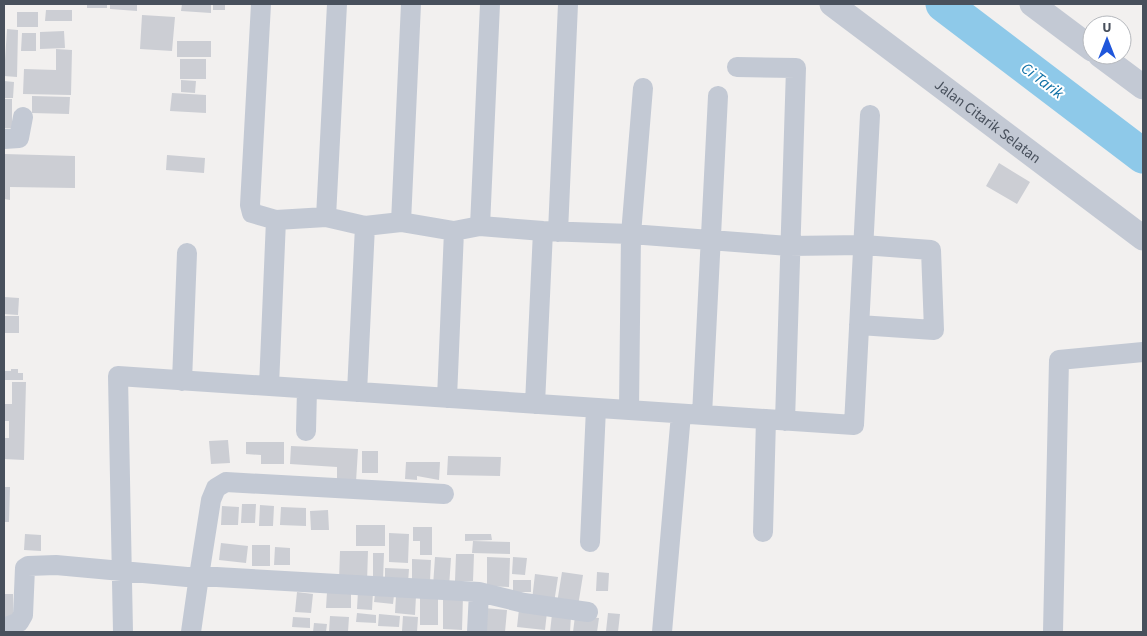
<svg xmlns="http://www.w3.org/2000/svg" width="1147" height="636" viewBox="0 0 1147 636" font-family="'Source Sans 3',sans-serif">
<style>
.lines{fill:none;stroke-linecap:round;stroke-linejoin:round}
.river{stroke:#8ec9e9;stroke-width:35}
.building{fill:#ccced4}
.minor{stroke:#c3c9d4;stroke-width:20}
.tertiary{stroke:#c3c9d4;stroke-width:25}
.labels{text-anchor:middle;stroke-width:4;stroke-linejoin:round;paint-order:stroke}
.street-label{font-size:15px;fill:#48505c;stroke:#fff}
.water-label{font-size:16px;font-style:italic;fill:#1171a6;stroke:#fff}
</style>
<rect width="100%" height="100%" fill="#f2f0ef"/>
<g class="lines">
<path class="river" d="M943,4L1143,156"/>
</g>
<path class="building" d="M87,4H107V8H87Z
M110,4H137V11L110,9Z
M182,4H211V13L181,11Z
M213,4H225V10H213Z
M46,10H72V21H45Z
M17,12H38V27H17Z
M142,15L175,17L172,51L140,49Z
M7,29L18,30L17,77L4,76Z
M64,31L65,48L40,49V32Z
M22,33H36V51H21Z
M177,41H211V57H177Z
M56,49L72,50L71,95L23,94L24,69L56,70Z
M180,59H206V79H180Z
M181,80L196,81L195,93L181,92Z
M4,81L14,82L13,98H4Z
M172,93L206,95V113L170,111Z
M32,96L70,97L69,114L32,113Z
M4,99H12V128H4Z
M4,154L75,156V188L10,187V200L4,199Z
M167,155L205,158L204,173L166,170Z
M999,163L1030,182L1017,204L986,186Z
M4,297L19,298L18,315L4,314Z
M4,316H19V333H4Z
M11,369H18V373H23V380H4V371H11Z
M12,382H26L24,460L4,459V438H9V421H4V404H12Z
M228,440L230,463L211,464L209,441Z
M246,442H284V464H261V455L246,454Z
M291,446L358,449L356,482L337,481V467L290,464Z
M362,451H378V473H362Z
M448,456L501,457L500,476L447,475Z
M406,462H440L439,480L417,476V480L405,479Z
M4,487H10L9,522H4Z
M242,504H256L255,523H241Z
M260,505L274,506L273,526H259Z
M222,506L239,507L238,525H221Z
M281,507L306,508V526L280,525Z
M328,510L329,530H311L310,511Z
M356,525H385V546H356Z
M413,527H432V555H420V541H413Z
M389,533L409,534L408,563L389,562Z
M25,534L41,535V551L24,550Z
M465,534H491L492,540L465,541Z
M473,541L510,542V554L472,553Z
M221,543L248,546L246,563L219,560Z
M252,545H270V566H252Z
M275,547L290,548V565H274Z
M340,551H368L367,582L339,581Z
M373,553H384L383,580H373Z
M456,554H474L473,581H455Z
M435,557L451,558L449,587L433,586Z
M487,557L510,558L509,587L487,586Z
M513,557L527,558L525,575L512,574Z
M412,559L431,560L430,581H412Z
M385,568L409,569L408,583L385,582Z
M562,572L583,575L578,606L557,603Z
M597,572L609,573L608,591H596Z
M535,574L558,577L554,603L532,600Z
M513,580H531V592H513Z
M358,591L373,592L372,610L357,609Z
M297,592L313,594L311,613L295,612Z
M327,592H351V608H326Z
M4,594H13V620H4Z
M375,594L394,595L393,604L374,602Z
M396,596H416L415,615L395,613Z
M443,596H463L462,630L443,629Z
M420,597H438V625H420Z
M484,608L507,610L505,632H482Z
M519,609L547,612L545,630L517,627Z
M357,613L376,615V623L356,622Z
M608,613L620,614L618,632L606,631Z
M379,614L400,616L399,627L378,626Z
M552,614L571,616L570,632H550Z
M330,616L349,617L348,632H329Z
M403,616L418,617L417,632L402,631Z
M575,616L599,618L597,632H573Z
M293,617L310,618V628L292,627Z
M314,623L327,624L326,632H313Z"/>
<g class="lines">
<path class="minor" d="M261,4L250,205L252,213L276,220L326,217L365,226L401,222L454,231L480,226L543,231L631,234L789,246L863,245L931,250L934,330L859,325
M737,67L796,68L785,421
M4,139L19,138L23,117
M326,217L337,4
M401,222L411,4
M480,226L490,4
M558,232L568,4
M182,381L187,253
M269,386L276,220
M357,392L365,226
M447,398L454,231
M535,404L543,231
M629,410L631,234L643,88
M702,415L718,96
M306,431L307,389
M763,532L766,419
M590,542L596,408
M4,628L19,622L23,615L25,568L28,566L56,565L187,577L199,576L211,500L216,488L226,482L444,494
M123,632L118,376L854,425L870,115
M191,632L199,576L479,592L524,603L588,612
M477,632L479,592
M662,632L681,414
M1053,632L1059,360L1143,352"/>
<g class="tertiary">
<path id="s1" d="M832,4L1143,238"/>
<path d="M1032,4L1092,49"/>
<path d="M1100,55L1143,87"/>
</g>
</g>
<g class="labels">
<g class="street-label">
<text dy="5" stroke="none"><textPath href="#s1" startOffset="195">Jalan Citarik Selatan</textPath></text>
</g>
<g class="water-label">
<text transform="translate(1043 80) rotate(37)" y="6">Ci Tarik</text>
</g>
</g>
<rect width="1147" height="636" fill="none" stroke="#48505c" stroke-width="10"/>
<g transform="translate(1107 40)"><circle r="24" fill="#ffffff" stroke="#b6b9be"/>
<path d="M0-4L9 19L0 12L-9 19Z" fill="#1f56db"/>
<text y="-8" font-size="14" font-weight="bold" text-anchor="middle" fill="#48505c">U</text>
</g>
</svg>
